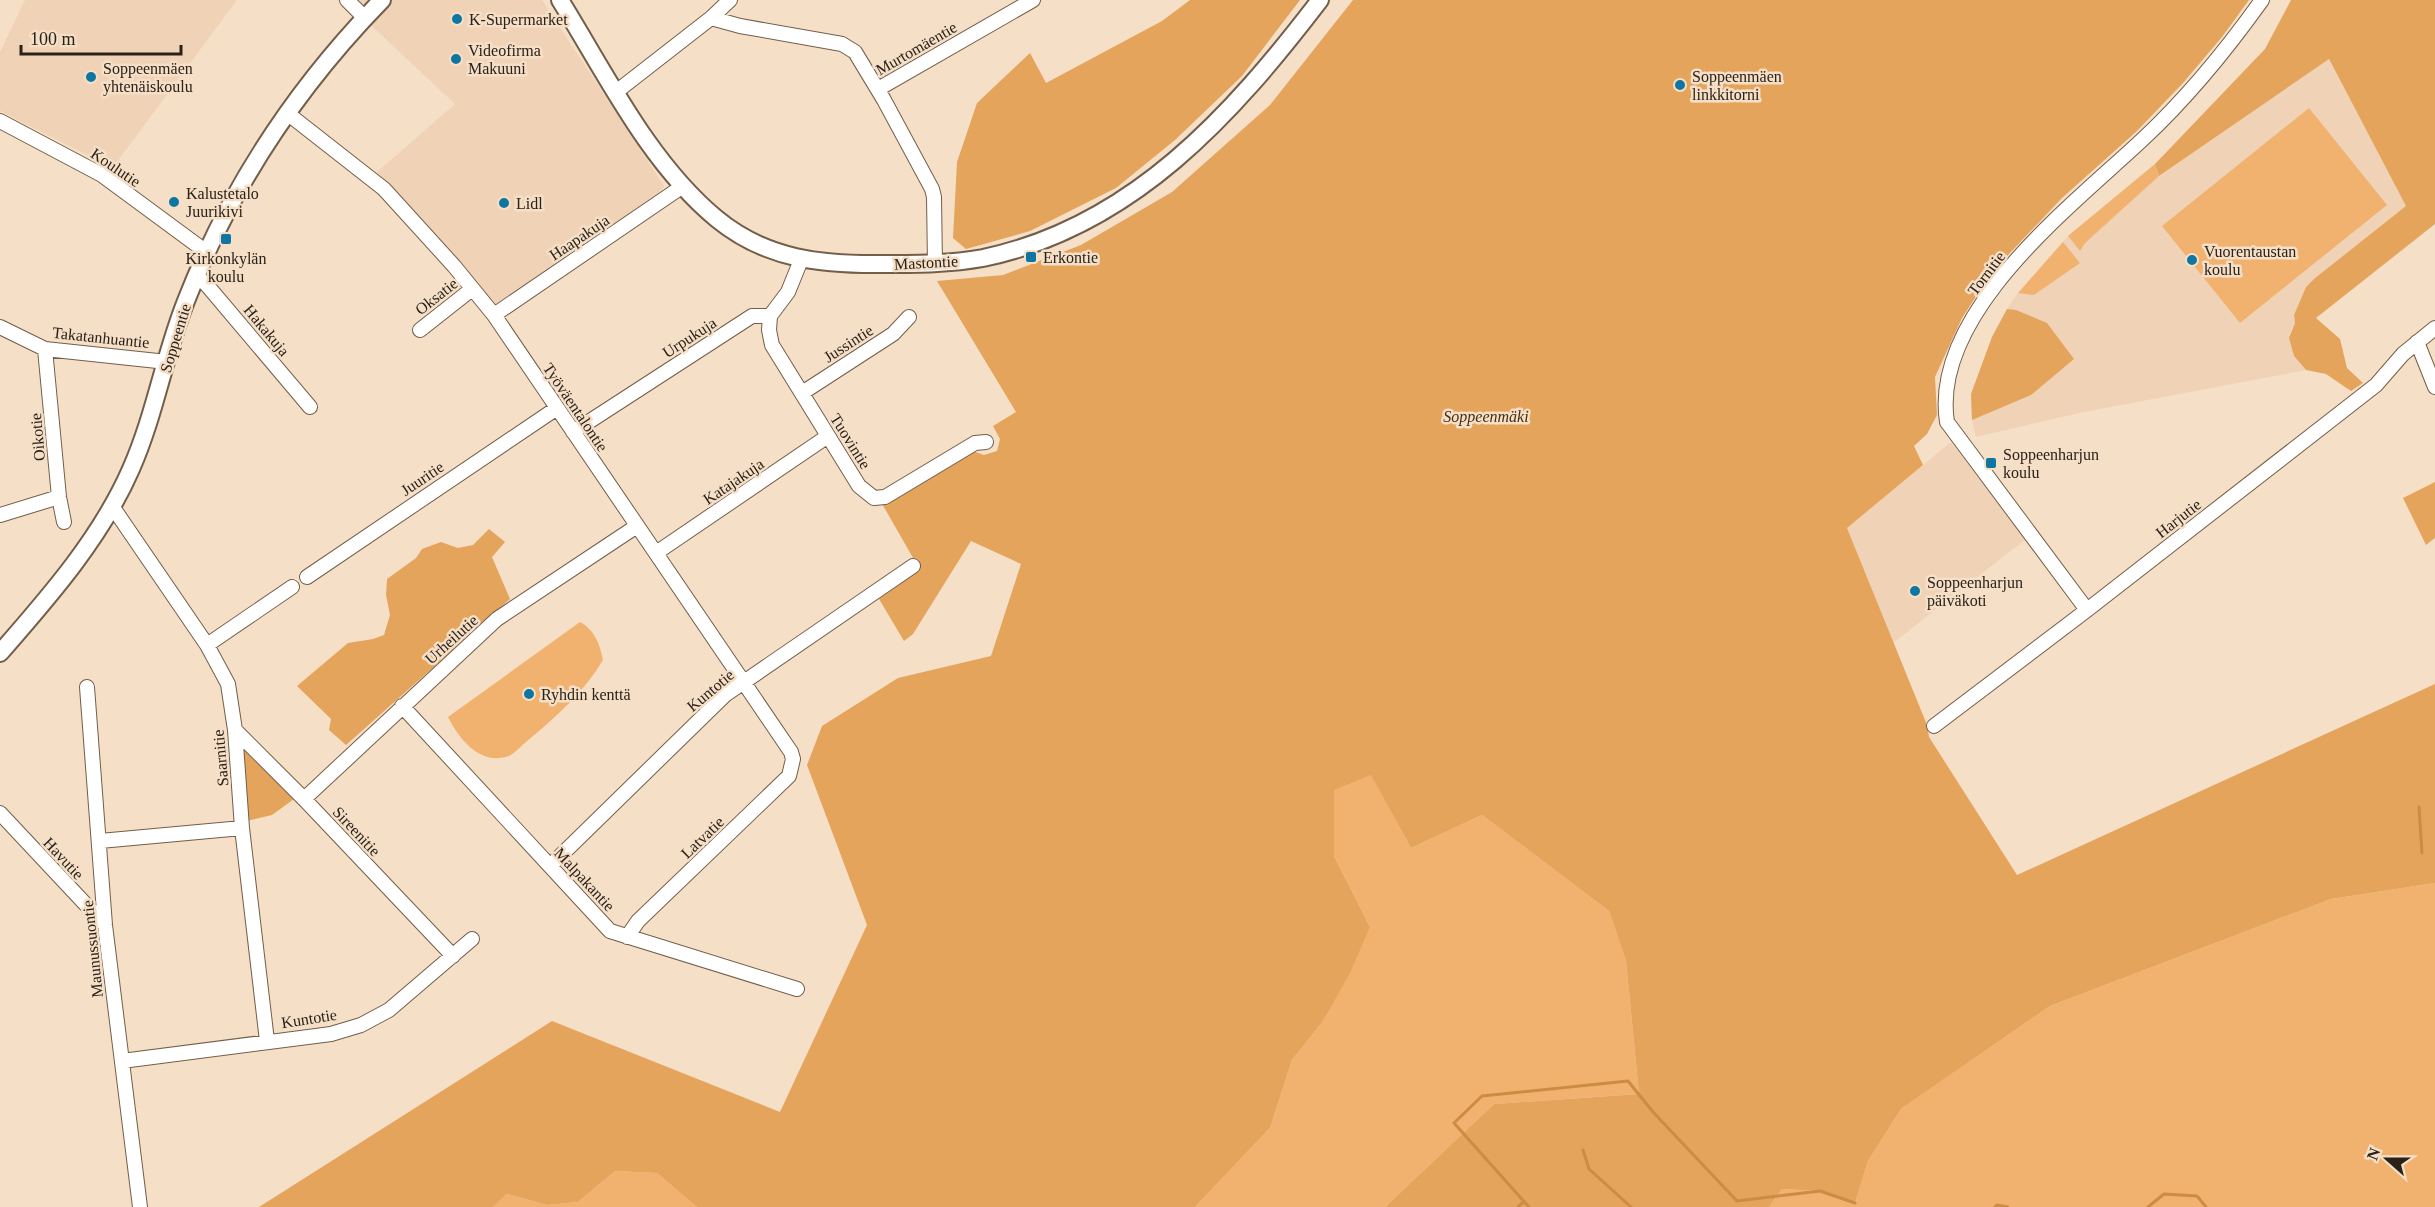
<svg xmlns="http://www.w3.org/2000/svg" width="2435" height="1207" viewBox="0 0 2435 1207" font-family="Georgia,serif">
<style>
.built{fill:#f0d3b6}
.green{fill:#f1b270}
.forest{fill:#e5a45c}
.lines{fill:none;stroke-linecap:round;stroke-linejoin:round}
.stream{stroke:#cc8c44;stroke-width:3}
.minor-casing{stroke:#725e49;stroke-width:16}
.major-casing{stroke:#725e49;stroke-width:20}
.minor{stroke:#fff;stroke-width:14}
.major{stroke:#fff;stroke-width:16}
.poi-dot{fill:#0f76a1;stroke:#f6dfc7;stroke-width:2}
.labels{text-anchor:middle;stroke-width:5;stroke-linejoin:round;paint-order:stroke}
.poi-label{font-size:16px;fill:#2a2119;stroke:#f6dfc7;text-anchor:start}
.street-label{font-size:16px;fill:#2a2119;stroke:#f6dfc7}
.park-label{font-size:16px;font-style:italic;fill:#482d0e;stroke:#f6dfc7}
</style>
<rect width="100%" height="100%" fill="#f6dfc7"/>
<path class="built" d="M25,0H237L114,166H109L0,111V52Z
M344,0H542L664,186L661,191L499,304L494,305L431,230L377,172L455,104Z
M2328,58L2407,207L2306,287L2294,315L2295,323L2291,330L2294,356L2306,370L2079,413L1976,437L1972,420L1971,394L1992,337L2007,309L2018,293L2068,236L2155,164L2160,176Z
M1951,442L2026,539L1893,643L1847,528Z"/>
<path class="green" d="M2309,108L2387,205L2240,323L2162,226Z
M2155,164L2159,176L2085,243L2080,251L2068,236Z
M2063,242L2080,263L2034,295L2018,293Z
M580,622C595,630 600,645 603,660C584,692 556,717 527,741C522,745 515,753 509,756C480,766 459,739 448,717Z
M1371,774L1411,848L1482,815L1609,911L1626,961L1639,1094L1494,1104L1385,1207H1195L1270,1128L1292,1060L1323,1021L1370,927L1334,856V789Z
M2435,883V1207H1769L1782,1189L1820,1191L1855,1203L1868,1161L1901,1109L2050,1006L2331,899Z
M615,1171L657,1173L697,1207H493L507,1194L547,1205L578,1202Z"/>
<path class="forest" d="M1190,0H1300L1242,76L1175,140L1116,188L1030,231L966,249L953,238L957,162L977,103L1030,53L1046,83L1162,21Z
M1353,0H2249L2222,37L2183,83L2137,131L2062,198L1992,272L1962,318L1935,377L1937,415L1927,434L1914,446L1923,465L1847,528L1927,725L1929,737L2017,875L2435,684V883L2331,899L2050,1006L1901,1109L1868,1161L1855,1203L1820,1191L1782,1189L1769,1207H1385L1494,1104L1639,1094L1626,961L1609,911L1482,815L1411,848L1371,775L1334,790V856L1370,927L1350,973L1323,1021L1292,1060L1270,1128L1195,1207H697L657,1173L615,1171L578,1202L547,1205L507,1194L493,1207H259L552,1021L780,1112L867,925L807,765L822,726L898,678L991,656L1021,564L971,541L913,634L904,641L879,599L920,570L881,502L970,450L984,455L997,451L1000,439L993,426L1016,412L937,281L1003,275L1081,245L1172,192L1270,105Z
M2291,0H2435V224L2316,318L2340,339L2347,368L2363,383L2351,391L2326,374L2306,370L2294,356L2289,338L2295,323L2294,315L2306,287L2314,279L2406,206L2329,59L2159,176L2155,164L2265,49Z
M2007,309L2016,310L2047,323L2074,359L2031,395L1972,420L1971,394L1992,337Z
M2435,482V538L2426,545L2403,498Z
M489,529L505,542L492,557L510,599L346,745L329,730L331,719L297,686L348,643L373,639L384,635L390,615L386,595L387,579L416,558L422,549L441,542L458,548L473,545Z
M236,739L294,799L272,815L247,821Z"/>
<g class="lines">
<path class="stream" d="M2419,807L2422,853
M1583,1150L1589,1169L1631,1207
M1518,1207L1524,1201
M1529,1207L1454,1123L1482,1096L1628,1081L1653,1112L1737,1201L1820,1191L1855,1203
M1995,1207L1997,1205L2008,1207
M2148,1207L2164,1194L2197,1196L2206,1207"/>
<defs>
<path id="minor" d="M347,0L365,18
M711,18L730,0
M878,89L1033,0
M616,92L711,18L740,26L842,44L855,52L884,100L932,189L934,197L935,264
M287,113L384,189L454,266L494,315L791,752L793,759L789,776L638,921L627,937
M0,121L102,175L205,251
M196,276L206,284L310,407
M494,315L683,186
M770,316L769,330L772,345L859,486L874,498L885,497L975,443L986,442
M0,327L45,349L167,362
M420,330L472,289
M2417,342L2435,387
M45,349L59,497L64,522
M802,393L893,334L909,317
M573,432L752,316H770L788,292L801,260
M112,506L207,645L228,684L235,730L242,828L267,1041
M0,515L59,497
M656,553L828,436
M307,577L557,408
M2087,610L1947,422C1930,313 2073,205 2143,139C2187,98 2227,49 2262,0
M207,645L292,587
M87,687L105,925L140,1207
M402,706L610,931L797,989
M1934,726L2087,610L2376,385L2403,354L2435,328
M235,730L304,799L453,956
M304,799L497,619L637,526
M0,813L105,925
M100,841L242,828
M550,866L725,695L913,566
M122,1061L331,1034L361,1025L389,1010L472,939"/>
<path id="major" d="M560,0C606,74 649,163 717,219C767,260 823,265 885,264C918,264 950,264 983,258C1132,227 1232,115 1320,0
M0,653C48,598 101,538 131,469C155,415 164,356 186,301C230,188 297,87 382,0"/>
</defs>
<use href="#minor" class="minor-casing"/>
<use href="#major" class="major-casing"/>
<use href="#minor" class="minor"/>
<use href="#major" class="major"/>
</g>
<g class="poi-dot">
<circle cx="457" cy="19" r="6"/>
<circle cx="456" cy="59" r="6"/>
<circle cx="91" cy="77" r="6"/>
<circle cx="1680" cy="85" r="6"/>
<circle cx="174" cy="202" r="6"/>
<circle cx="504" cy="203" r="6"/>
<rect x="220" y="233" width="12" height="12" rx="3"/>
<rect x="1025" y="251" width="12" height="12" rx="3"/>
<circle cx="2192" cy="260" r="6"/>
<rect x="1985" y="457" width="12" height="12" rx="3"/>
<circle cx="1915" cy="591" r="6"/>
<circle cx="529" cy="694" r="6"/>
</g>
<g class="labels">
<g class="poi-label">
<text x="469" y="25">K-Supermarket</text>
<text x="468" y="56">Videofirma<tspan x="468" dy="18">Makuuni</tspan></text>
<text x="103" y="74">Soppeenmäen<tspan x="103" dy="18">yhtenäiskoulu</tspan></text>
<text x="1692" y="82">Soppeenmäen<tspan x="1692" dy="18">linkkitorni</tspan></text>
<text x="186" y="199">Kalustetalo<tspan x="186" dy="18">Juurikivi</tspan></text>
<text x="516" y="209">Lidl</text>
<text x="2204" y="257">Vuorentaustan<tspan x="2204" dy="18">koulu</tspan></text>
<text x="1043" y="263">Erkontie</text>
<text x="226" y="264" text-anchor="middle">Kirkonkylän<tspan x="226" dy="18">koulu</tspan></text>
<text x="2003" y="460">Soppeenharjun<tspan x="2003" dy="18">koulu</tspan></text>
<text x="1927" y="588">Soppeenharjun<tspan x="1927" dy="18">päiväkoti</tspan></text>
<text x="541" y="700">Ryhdin kenttä</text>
</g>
<g class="street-label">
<text transform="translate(916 48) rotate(-30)" y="6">Murtomäentie</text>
<text transform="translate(116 167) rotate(34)" y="6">Koulutie</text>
<text transform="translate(579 237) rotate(-34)" y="6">Haapakuja</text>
<text transform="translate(926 262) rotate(-3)" y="6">Mastontie</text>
<text transform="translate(1986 273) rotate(-53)" y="6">Tornitie</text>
<text transform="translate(436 296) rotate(-38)" y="6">Oksatie</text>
<text transform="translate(267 330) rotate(50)" y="6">Hakakuja</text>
<text transform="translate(101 337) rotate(6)" y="6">Takatanhuantie</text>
<text transform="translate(689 337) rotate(-33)" y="6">Urpukuja</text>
<text transform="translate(175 338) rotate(-73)" y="6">Soppeentie</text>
<text transform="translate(848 343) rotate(-33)" y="6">Jussintie</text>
<text transform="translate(576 407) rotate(56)" y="6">Työväentalontie</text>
<text transform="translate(37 437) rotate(-95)" y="6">Oikotie</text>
<text transform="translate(851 441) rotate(58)" y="6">Tuovintie</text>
<text transform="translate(422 478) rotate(-34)" y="6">Juuritie</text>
<text transform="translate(733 481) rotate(-34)" y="6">Katajakuja</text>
<text transform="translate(2178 518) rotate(-38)" y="6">Harjutie</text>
<text transform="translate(451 639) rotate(-42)" y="6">Urheilutie</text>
<text transform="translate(710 690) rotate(-40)" y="6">Kuntotie</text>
<text transform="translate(220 758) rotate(-95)" y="6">Saarnitie</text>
<text transform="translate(357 831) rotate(47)" y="6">Sireenitie</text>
<text transform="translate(702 837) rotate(-44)" y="6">Latvatie</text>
<text transform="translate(64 858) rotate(47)" y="6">Havutie</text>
<text transform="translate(585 879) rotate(47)" y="6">Malpakantie</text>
<text transform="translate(92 949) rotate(-96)" y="6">Maunussuontie</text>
<text transform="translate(309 1018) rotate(-9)" y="6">Kuntotie</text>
</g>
<g class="park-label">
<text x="1486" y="422">Soppeenmäki</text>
</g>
</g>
<g transform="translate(2387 1159) rotate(291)" stroke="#f6dfc7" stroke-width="4.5" paint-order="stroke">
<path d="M0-4.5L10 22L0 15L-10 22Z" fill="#2a2119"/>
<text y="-9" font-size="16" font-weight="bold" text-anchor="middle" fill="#2a2119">N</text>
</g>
<path d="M21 45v9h160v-9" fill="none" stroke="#2a2119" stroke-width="3"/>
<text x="30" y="45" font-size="18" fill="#2a2119" stroke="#f6dfc7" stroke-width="4.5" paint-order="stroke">100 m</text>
</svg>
